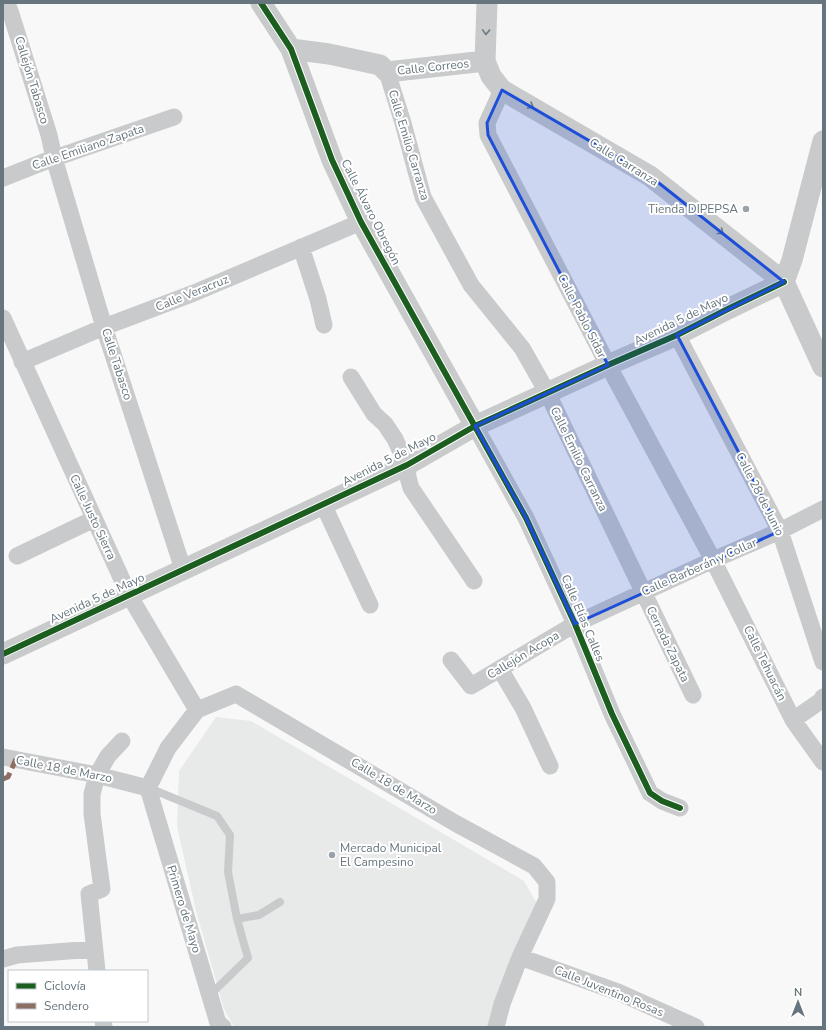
<svg xmlns="http://www.w3.org/2000/svg" width="826" height="1030" viewBox="0 0 826 1030" font-family="'Nunito Sans',sans-serif">
<style>
.built{fill:#e8e9e9}
.lines{fill:none;stroke-linecap:round;stroke-linejoin:round}
.service{stroke:#c9cacb;stroke-width:8}
.minor{stroke:#c9cacb;stroke-width:17}
.tertiary{stroke:#c9cacb;stroke-width:21}
.quiet{stroke:#8d6e63;stroke-width:5;stroke-dasharray:10 5;stroke-linecap:butt}
.cycleway-casing{stroke:#fff;stroke-width:8}
.cycleway{stroke:#1b5e20;stroke-width:6}
.oneway{stroke:#6b7982}
.marked{fill:#1d4ed8;fill-opacity:0.2;stroke:#1d4ed8;stroke-width:3;stroke-linejoin:round}
.poi-dot{fill:#99a3a9;stroke:#fff;stroke-width:1.5}
.labels{text-anchor:middle;stroke-width:4;stroke-linejoin:round;paint-order:stroke}
.street-label{font-size:12px;fill:#66757e;stroke:#fff}
.poi-label{font-size:12px;fill:#66757e;stroke:#fff;text-anchor:end}
</style>
<rect width="100%" height="100%" fill="#f8f8f8"/>
<path class="built" d="M216,717L251,721L524,881L539,907L494,1027H234L224,1009L196,911L177,826L179,771Z"/>
<g class="lines">
<path class="service" d="M149,788L217,816L230,835L228,872L237,919L248,958L210,995
M237,919L259,915L280,902"/>
<path class="minor" d="M7,3L11,14L49,135L54,158L104,327L183,569
M387,72L403,123L423,197L471,285L522,348L547,392L693,695
M502,90L487,123L488,135L608,365L713,560L793,720L823,762
M3,178L46,161L174,117
M301,247L318,299L324,325
M3,318L129,595L197,710
M677,335L780,531L823,662
M22,362L104,327L194,293L361,222
M351,377L374,414L385,424L395,439L407,465L408,477L411,488L474,581
M475,426L526,518L575,624L612,714L650,793L662,801L680,808
M323,504L370,605
M17,556L94,519
M451,660L471,686L575,624L713,560L780,531L823,509
M500,669L523,708L550,766
M793,720L822,700L823,697
M3,757L97,775L148,788
M148,788L168,748L197,710L236,694L455,823L534,866L547,882V899L520,957L502,1004L496,1027
M148,788L218,1023L223,1027
M520,957L618,992L696,1027
M3,959L17,955L94,949
M97,971L89,894L102,889L92,814V794L97,775L108,756L122,741
M103,1021L104,1027"/>
<path class="tertiary" d="M261,3L291,49L332,160L361,222L475,426
M487,3L485,61L491,76L502,90L650,176L784,282L823,367
M291,49L329,54L380,65L387,72L485,61
M784,282L792,260L823,141
M3,654L407,465L475,426L608,365L677,335L730,308L784,282"/>
<path class="quiet" d="M3,779L8,777L16,759"/>
<defs>
<path id="cycleway" d="M261,3L291,49L332,160L361,222L526,518L575,624L612,714L650,793L662,801L680,808
M3,654L407,465L475,426L608,365L677,335L730,308L784,282"/>
</defs>
<use href="#cycleway" class="cycleway-casing"/>
<use href="#cycleway" class="cycleway"/>
</g>
<defs><path id="oneway-chevron" d="M-2-3.5L2.5 0L-2 3.5" fill="none" stroke-width="1.6" stroke-linecap="round" stroke-linejoin="round"/></defs>
<g class="oneway">
<use href="#oneway-chevron" transform="translate(486 32) rotate(92)"/>
<use href="#oneway-chevron" transform="translate(531 106) rotate(30)"/>
<use href="#oneway-chevron" transform="translate(721 232) rotate(38)"/>
</g>
<path class="marked" d="M502,90L650,176L784,282L677,335L780,531L575,624L526,518L475,426L608,365L488,135L487,123Z"/>
<g class="poi-dot">
<circle cx="746" cy="209" r="4"/>
<circle cx="332" cy="855" r="4"/>
</g>
<g class="labels">
<g class="street-label">
<text transform="translate(433 67) rotate(-6)" y="4">Calle Correos</text>
<text transform="translate(32 80) rotate(73)" y="4">Callejón Tabasco</text>
<text transform="translate(409 145) rotate(73)" y="4">Calle Emilio Carranza</text>
<text transform="translate(88 147) rotate(-19)" y="4">Calle Emiliano Zapata</text>
<text transform="translate(624 162) rotate(32)" y="4">Calle Carranza</text>
<text transform="translate(371 212) rotate(63)" y="4">Calle Álvaro Obregón</text>
<text transform="translate(192 293) rotate(-22)" y="4">Calle Veracruz</text>
<text transform="translate(582 316) rotate(63)" y="4">Calle Pablo Sidar</text>
<text transform="translate(681 319) rotate(-26)" y="4">Avenida 5 de Mayo</text>
<text transform="translate(117 364) rotate(72)" y="4">Calle Tabasco</text>
<text transform="translate(389 459) rotate(-27)" y="4">Avenida 5 de Mayo</text>
<text transform="translate(579 459) rotate(64)" y="4">Calle Emilio Carranza</text>
<text transform="translate(760 494) rotate(63)" y="4">Calle 28 de Junio</text>
<text transform="translate(93 517) rotate(65)" y="4">Calle Justo Sierra</text>
<text transform="translate(699 567) rotate(-24)" y="4">Calle Barberán y Collar</text>
<text transform="translate(97 598) rotate(-25)" y="4">Avenida 5 de Mayo</text>
<text transform="translate(583 618) rotate(67)" y="4">Calle Elías Calles</text>
<text transform="translate(668 644) rotate(64)" y="4">Cerrada Zapata</text>
<text transform="translate(523 655) rotate(-31)" y="4">Callejón Acopa</text>
<text transform="translate(765 663) rotate(64)" y="4">Calle Tehuacán</text>
<text transform="translate(64 769) rotate(11)" y="4">Calle 18 de Marzo</text>
<text transform="translate(394 786) rotate(31)" y="4">Calle 18 de Marzo</text>
<text transform="translate(184 909) rotate(73)" y="4">Primero de Mayo</text>
<text transform="translate(609 991) rotate(22)" y="4">Calle Juventino Rosas</text>
</g>
<g class="poi-label">
<text x="738" y="213">Tienda DIPEPSA</text>
<text x="340" y="852" text-anchor="start">Mercado Municipal<tspan x="340" dy="14">El Campesino</tspan></text>
</g>
</g>
<rect width="826" height="1030" fill="none" stroke="#66757e" stroke-width="8"/>
<rect x="8" y="970" width="140" height="52" fill="#ffffff" stroke="#c2c8cb"/>
<rect x="16" y="983" width="20" height="6" fill="#1b5e20" stroke="#c2c8cb"/>
<text x="44" y="990" font-size="12" fill="#66757e">Ciclovía</text>
<rect x="16" y="1003" width="20" height="6" fill="#8d6e63" stroke="#c2c8cb"/>
<text x="44" y="1010" font-size="12" fill="#66757e">Sendero</text>
<g transform="translate(798 1002)" stroke="#ffffff" stroke-width="3" paint-order="stroke">
<path d="M0-3L7 15L0 10L-7 15Z" fill="#66757e"/>
<text y="-6" font-size="11" font-weight="bold" text-anchor="middle" fill="#66757e">N</text>
</g>
</svg>
